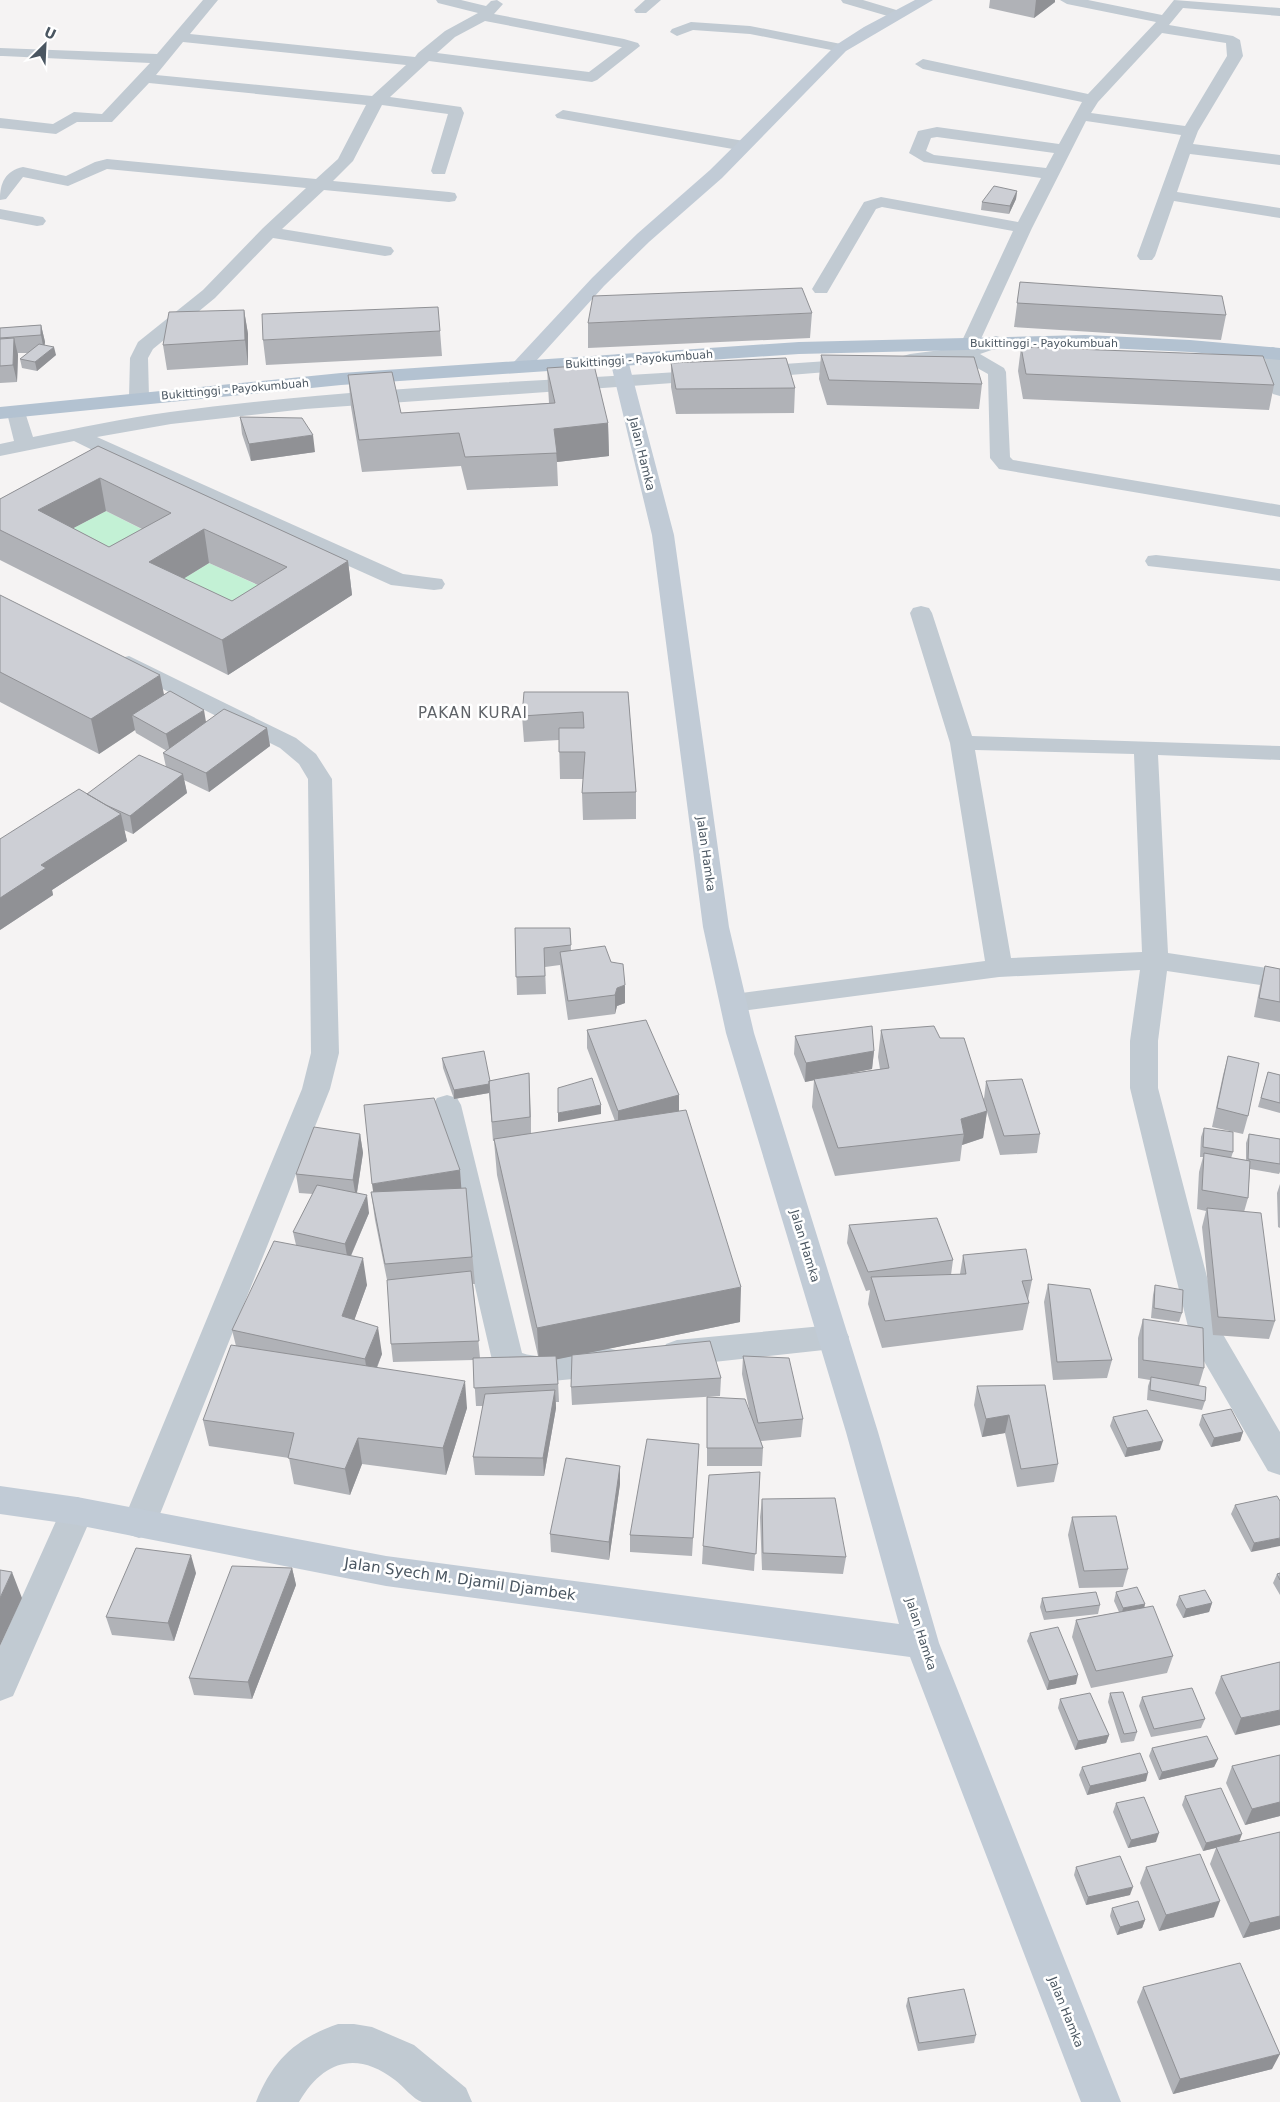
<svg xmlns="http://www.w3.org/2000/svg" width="1280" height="2102" viewBox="0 0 1280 2102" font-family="'DejaVu Sans',sans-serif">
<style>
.green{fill:#c3f1d5}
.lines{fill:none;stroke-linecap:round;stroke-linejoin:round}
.street{fill:#c1cad2;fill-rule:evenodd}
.secondary{fill:#c1cbd6;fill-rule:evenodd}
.primary{fill:#b3c2d1;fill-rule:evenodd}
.wall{fill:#b0b2b7;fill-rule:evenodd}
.shaded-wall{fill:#909195}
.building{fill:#cdcfd5;stroke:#909195;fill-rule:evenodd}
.labels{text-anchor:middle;stroke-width:5;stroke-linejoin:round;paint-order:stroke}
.far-street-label{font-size:11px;fill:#4a5661;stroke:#fff}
.street-label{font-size:12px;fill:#4a5661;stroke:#fff}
.quarter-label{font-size:15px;letter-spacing:1px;fill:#5f6368;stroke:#fff}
.near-street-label{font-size:15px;fill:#4a5661;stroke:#fff}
</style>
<rect width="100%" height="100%" fill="#f5f3f3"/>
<path class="green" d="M106,511L177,547L116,581L45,543Z
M209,563L291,600L237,635L155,596Z"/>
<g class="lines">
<path class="street" d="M203,0H218L190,34L415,57L418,53L445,31L478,13L438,3L436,0H461L486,6L491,1L497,0L503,4L494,14L624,39L638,43L640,46L597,80L592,82L429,61L390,97L461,107L464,113L445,174H433L431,171L448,114L382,105L353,161L333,181L449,192L455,193L457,197L455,201L449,202L324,190L282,229L385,246L391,247L394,251L391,255L385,256L273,238L215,298L153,349L148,358L149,397L146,401H132L129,397L130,358L138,342L203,290L263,228L306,188L107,169L68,186L23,177L6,199L0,200C0,183 5,171 23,167L66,176L95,162L107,159L316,179L338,159L366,105L149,83L112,122H77L56,134L0,128V118L53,124L74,112L102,114L150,63L3,56H0V48L157,54ZM485,21L621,47H622L589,72L437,53L455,37ZM183,42L406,65L372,96L156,75Z
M645,0H661L646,13H636L634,10Z
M841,0H863L903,12L905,15L898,19L843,3Z
M1060,0H1088L1162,15L1174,0L1280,8V16L1183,8L1169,25L1233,36L1240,40L1243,56L1198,131L1193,144L1280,155V165L1190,154L1177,192L1280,208V218L1174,201L1155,256L1152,260H1140L1137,256L1181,135L1086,121L1032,228L980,341L996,336L1003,338L1005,342L1003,346L980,354L1004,368L1006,372L1010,457L1013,460L1280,505V517L999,469L990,458L988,374L963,360L910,366L903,364L901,360L903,356L910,354L964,347L961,343L1013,231L882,207L876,209L827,293H815L812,289L864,202L881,197L1018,222L1041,178L924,162L909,153L918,131L937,127L1059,144L1082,102L923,69L915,64L923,59L1088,94L1156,22L1067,4ZM1162,33L1226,43L1227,56L1185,126L1091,113L1098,102ZM937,137L1054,153L1046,168L934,155L926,151L931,138Z
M691,22L750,26L841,44L848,48L841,52L750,34L693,30L677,36L670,32L672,29Z
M563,110L744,141L752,146L744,151L557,118L555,115Z
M0,209L43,217L46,221L43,225L37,226L0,219Z
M1273,347L1280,350V396L1273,394L1270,390L1264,353L1266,349Z
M857,359L864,361L866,365L864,369L753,378L746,376L744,372L746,368L753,366Z
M708,370L715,372L718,376L715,380L305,409L171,424L97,437L403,574L442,579L445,584L442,589L434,590L391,585L121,464L74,441L0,456V444L14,441L7,413L10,409H24L33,437C79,428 124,418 170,412C348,388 529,382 708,370Z
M1156,555L1280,569V581L1148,566L1145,561L1148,556Z
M921,606L929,608L932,613L972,736L1280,746V760L1158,755L1168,953L1280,970V988L1167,971L1158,1041V1088L1221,1331L1280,1432V1475L1268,1471L1205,1363L1189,1331L1130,1088V1041L1140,970L999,977L734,1012L724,1010L721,1003L724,996L734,994L985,961L950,743L910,613L913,608ZM975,750L1134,754L1142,952L1011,958Z
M129,656L296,738L316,754L332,779L339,1053L330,1089L156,1524L151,1534L139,1538L127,1534L122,1524L302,1089L311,1053L308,779L299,764L280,748L121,668L118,663L121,658Z
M447,1095L457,1098L461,1105L522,1353C554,1364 589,1341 620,1351L625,1360L620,1369C591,1379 509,1393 492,1360L433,1105L437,1098Z
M833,1325L844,1328L849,1337L844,1346L833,1349L677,1366L666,1362L661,1353L666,1344L677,1340Z
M77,1497L89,1501L94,1511L13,1696L0,1701V1646L65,1501Z
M338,2024H354L372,2027L414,2045L466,2088L472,2102C459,2102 434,2102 422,2102C413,2099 403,2086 395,2080C356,2050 323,2061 299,2102H256C273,2060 295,2039 338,2024Z"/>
<path class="secondary" d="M915,0H933L846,51L722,178L649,242L604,286L527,371H513L511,367L513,363L592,278L637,234L710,170L836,45L864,27Z
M619,354L626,356L628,360L674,535L729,927L754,1033L878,1432L939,1643L1121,2102H1081L910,1657L386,1586L77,1525L0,1514V1486L77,1497L386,1556L899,1624L846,1432L726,1033L703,927L652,535L610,360L612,356Z"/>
<path class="primary" d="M1085,335L1190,340L1280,348V360L1190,352L1085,347L799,354L341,385L0,419V407L341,373L799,342Z"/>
</g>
<path class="wall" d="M990,0H1055V2L1034,18L989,8Z
M1017,191L1016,199L1009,214L981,210L982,202Z
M1020,282L1226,315L1221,340L1014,327Z
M244,310L248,334V365L167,370L163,345Z
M812,313L810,338L588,348V323Z
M41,325L45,342L44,345L56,355L37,371L22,368L20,359L28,353H18L17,382L0,383V328Z
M440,331L442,356L266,365L263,340Z
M1021,347L1274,385L1269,410L1023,399L1018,371Z
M821,355L982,384L979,409L827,405L819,379Z
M671,363L795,388L794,413L676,414L671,387Z
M547,368L608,423L609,456L557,462L558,486L467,490L461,466L362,472L351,407L348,375L401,413L549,403Z
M240,417L315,452L251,461L242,434Z
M98,446L348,561L352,595L228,675L0,560V499ZM106,511L142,529L109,547L73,528ZM209,563L258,585L232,601L183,579Z
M0,595L164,695L206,722L267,728L270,746L209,792L184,780L187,793L133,834L124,830L127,841L52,890L53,895L0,930L87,794L166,767L163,753L167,751L136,733L135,730L99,754L0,702Z
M628,692L636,792V819L583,820L582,793L583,779H560L559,740L524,742L522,716Z
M515,928H570L571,950L625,1003L617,1006L615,1014L568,1020L560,965L545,967L546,994L517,995Z
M1265,966L1280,969V1022L1254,1017L1260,985Z
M587,1030L679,1095V1111L740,1322L582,1354L721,1378L720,1396L572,1405L571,1387L572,1356L557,1359L559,1402H556V1408L544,1476L475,1475L473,1457L483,1406H476L473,1360L393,1362L391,1344L388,1285L375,1220L371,1192L466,1188L475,1284H473L480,1358L538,1356L497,1175L494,1141H493L489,1093L454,1099L443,1068L442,1058L490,1081L529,1073L531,1134L615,1121L587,1048Z
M881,1030L940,1038L984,1099L986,1081L1040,1134L1037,1153L1000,1155L987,1112L983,1138L962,1145L960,1161L835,1176L812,1107L814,1080L805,1082L794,1054L795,1036L874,1051L872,1069L841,1075L880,1069L878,1057Z
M1228,1056L1248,1116L1243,1134L1212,1127L1223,1075Z
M1268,1072L1280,1075V1113L1258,1107Z
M1204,1128L1233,1152L1231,1158L1246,1160V1143L1249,1134L1280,1139V1172L1279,1174L1250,1169L1248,1198L1244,1212L1275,1321L1269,1339L1213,1335L1202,1227L1206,1211L1197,1209L1199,1172L1203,1157H1200L1201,1137Z
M360,1134L363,1153L357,1193L369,1213L351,1256L367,1285L354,1320L382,1354L377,1368L467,1408L446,1475L362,1464L350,1495L294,1484L289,1458L209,1446L203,1420L236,1346L232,1330L296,1245L293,1232L313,1194L299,1193L296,1174Z
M1280,1184V1228L1278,1227L1277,1193Z
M849,1225L953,1260L951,1275L960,1274L963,1255L1032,1280L1028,1300L1029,1303L1023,1330L882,1348L868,1304L870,1290L866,1291L847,1243Z
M1048,1284L1112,1360L1107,1378L1053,1380L1044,1302Z
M1155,1285L1182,1313L1179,1322L1151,1318L1153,1295Z
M1143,1319L1204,1368L1199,1385L1205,1401L1202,1410L1147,1400L1148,1386L1150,1380L1138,1378V1338Z
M743,1356L803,1419L801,1437L761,1441L763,1448L762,1466H707V1397L750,1413L742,1374Z
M1045,1385L1058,1464L1054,1482L1017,1487L1005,1433L982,1437L974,1405L977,1386Z
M1202,1415L1243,1432L1240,1441L1211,1447L1199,1425Z
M1113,1417L1160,1450L1125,1457L1110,1426Z
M699,1444L692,1556L630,1552V1535Z
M620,1466V1484L609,1560L551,1552L550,1534Z
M760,1472L754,1571L702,1564L703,1546Z
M1277,1496L1251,1552L1231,1514L1235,1505Z
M762,1499L846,1557L843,1574L762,1570L760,1517Z
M1072,1517L1128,1569L1123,1587L1079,1588L1068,1535Z
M292,1568L296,1585L252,1699L194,1695L189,1678Z
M196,1573L174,1641L112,1635L106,1617Z
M1280,1573V1595L1273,1583L1277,1574Z
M1116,1592L1145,1604L1144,1607L1173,1656L1167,1673L1091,1688L1072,1637L1076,1620L1119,1612L1114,1601Z
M1179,1596L1212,1603L1209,1612L1183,1618L1176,1605Z
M1042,1598L1100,1605L1098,1614L1044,1620L1040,1607Z
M1030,1633L1076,1684L1047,1690L1027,1641Z
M1280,1662L1235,1735L1215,1693L1221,1676Z
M1110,1693L1137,1732L1134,1741L1121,1743L1108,1702Z
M1142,1697L1205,1719L1201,1728L1151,1737L1139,1706Z
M1060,1699L1109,1735L1106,1743L1075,1750L1058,1708Z
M1152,1748L1218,1759L1214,1767L1159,1780L1149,1756Z
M1280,1755V1816L1245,1825L1226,1783L1232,1766Z
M1082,1767L1146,1781L1087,1795L1079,1775Z
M1185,1796L1239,1842L1280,1832V1929L1243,1938L1210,1864L1216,1848L1203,1851L1182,1805Z
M1116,1803L1156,1842L1128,1848L1113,1812Z
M1076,1867L1130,1895L1086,1905L1074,1875Z
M1146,1867L1214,1917L1159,1931L1140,1883Z
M1112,1908L1145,1920L1142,1928L1117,1935L1110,1916Z
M1143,1987L1272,2069L1173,2094L1137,2002Z
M908,1998L976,2035L974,2043L918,2051L906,2006Z"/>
<path class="shaded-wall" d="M1036,0H1055V2L1034,18Z
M1017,191L1016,199L1009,214L1010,206Z
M244,310L248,334V365L245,340Z
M41,325L45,342L44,351L41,335Z
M14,338L18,355L17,382L13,365Z
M54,347L56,355L37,371L35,362Z
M608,423L609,456L557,462L554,429Z
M313,435L315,452L251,461L249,444Z
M100,478L106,511L45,543L38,510Z
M204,529L209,563L155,596L149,562Z
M348,561L352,595L228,675L222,640Z
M160,675L167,709L132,715L135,730L99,754L91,719Z
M204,710L207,728L170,752L166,734Z
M267,728L270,746L209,792L206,773Z
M183,774L187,793L133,834L130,816Z
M121,814L127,841L52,890L53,895L0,930V898L41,865Z
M625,985V1003L617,1006L615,1014V995L617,988Z
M874,1051L872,1069L805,1082L806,1063Z
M529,1073L530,1092L531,1136L530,1117Z
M489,1084V1093L454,1099V1090Z
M679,1095V1113L618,1130V1111Z
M601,1105V1114L558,1122V1113Z
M987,1111L983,1138L962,1145L964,1134L961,1119Z
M360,1134L363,1153L356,1198L353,1180Z
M460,1170L462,1197L376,1212L372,1184Z
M367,1195L369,1213L348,1262L345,1244Z
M363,1258L367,1285L346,1343L342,1316Z
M741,1287L740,1322L539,1363L537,1328Z
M378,1327L382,1354L369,1386L365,1359Z
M465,1381L467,1408L446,1475L443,1448Z
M555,1390L556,1408L544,1476L543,1458Z
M1009,1415L1005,1433L982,1437L986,1419Z
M1243,1432L1240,1441L1211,1447L1214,1438Z
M358,1438L362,1464L350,1495L345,1469Z
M1163,1441L1160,1450L1125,1457L1127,1448Z
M620,1466V1484L609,1560V1542Z
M1280,1538V1546L1251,1552L1254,1543Z
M191,1555L196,1573L174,1641L168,1623Z
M292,1568L296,1585L252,1699L248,1682Z
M12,1572L22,1598L0,1646V1598Z
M1212,1603L1209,1612L1183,1618L1186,1609Z
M1145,1604L1143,1613L1121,1617L1123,1608Z
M1078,1675L1076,1684L1047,1690L1049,1681Z
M1280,1710V1725L1235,1735L1241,1718Z
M1109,1735L1106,1743L1075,1750L1078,1741Z
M1218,1759L1214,1767L1159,1780L1162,1772Z
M1148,1773L1146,1781L1087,1795L1090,1786Z
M1280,1802V1816L1245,1825L1252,1809Z
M1159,1833L1156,1842L1128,1848L1131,1840Z
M1242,1834L1239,1842L1203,1851L1206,1843Z
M1133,1887L1130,1895L1086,1905L1088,1897Z
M1220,1901L1214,1917L1159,1931L1166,1915Z
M1280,1916V1929L1243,1938L1250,1923Z
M1145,1920L1142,1928L1117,1935L1120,1927Z
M1280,2054L1272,2069L1173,2094L1180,2079Z"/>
<path class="building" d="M994,186L1017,191L1010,206L982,202Z
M1020,282L1222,296L1226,315L1017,303Z
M802,288L812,313L588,323L593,296Z
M438,307L440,331L263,340L262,314Z
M244,310L245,340L163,345L169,312Z
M41,325V335L0,338V328Z
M14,338L13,365L0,366V339Z
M39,344L54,347L35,362L20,359Z
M1021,347L1263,356L1274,385L1026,374Z
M821,355L974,357L982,384L829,380Z
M786,358L795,388L676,389L671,363Z
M594,365L608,423L554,429L557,453L465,457L459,433L359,440L348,375L392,372L401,413L555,403L547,368Z
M240,417L302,418L313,435L249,444Z
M98,446L348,561L222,640L0,530V499ZM100,478L171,513L109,547L38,510ZM204,529L287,567L232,601L149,562Z
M0,595L160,675L91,719L0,672Z
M170,691L204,710L166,734L132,715Z
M524,692H628L636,792L582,793L585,752H559V728H584L583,712L522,716Z
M224,709L267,728L206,773L163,753Z
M139,755L183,774L130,816L106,805L87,794Z
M79,789L121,814L41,865L46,868L0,898V839Z
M515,928H570L571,945L544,948L545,976L516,977Z
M605,946L611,962L623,964L625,985L617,988L615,995L568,1001L560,952Z
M1265,966L1280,969V1002L1259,998Z
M646,1020L679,1095L618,1111L587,1030Z
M872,1026L874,1051L806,1063L795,1036Z
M934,1026L940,1038H964L987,1111L961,1119L964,1134L838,1148L814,1079L889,1068L881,1030Z
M484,1051L490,1081H489V1084L454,1090L442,1058Z
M1228,1056L1259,1063L1248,1116L1217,1108Z
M1268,1072L1280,1075V1103L1261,1098Z
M529,1073L530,1117L492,1122L489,1081Z
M592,1078L601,1105L558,1113V1088Z
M1022,1079L1040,1134L1004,1136L986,1081Z
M434,1098L460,1170L372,1184L364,1105Z
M686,1110L741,1287L537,1328L494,1139Z
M314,1127L360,1134L353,1180L296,1174Z
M1204,1128L1233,1132V1152L1203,1147Z
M1249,1134L1280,1139V1164L1248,1159Z
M1204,1153L1250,1161L1248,1198L1202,1190Z
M317,1185L367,1195L345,1244L293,1232Z
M466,1188L472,1257L385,1264L371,1192Z
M1207,1208L1261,1213L1275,1321L1218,1317Z
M937,1218L953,1260L868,1272L849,1225Z
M274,1241L363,1258L342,1316L378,1327L365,1359L232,1330Z
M1026,1249L1032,1280L1022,1281L1029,1303L885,1321L871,1277L966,1274L963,1255Z
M471,1271L479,1341L391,1344L387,1280Z
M1048,1284L1090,1289L1112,1360L1057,1362Z
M1155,1285L1183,1290L1182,1313L1154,1308Z
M1143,1319L1203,1328L1204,1368L1143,1360Z
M710,1341L721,1378L571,1387L572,1355Z
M231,1345L465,1381L443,1448L358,1438L345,1469L288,1458L294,1433L203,1420Z
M556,1356L558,1384L474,1388L473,1358Z
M743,1356L789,1358L803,1419L758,1423Z
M1151,1377L1206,1387L1205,1401L1150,1390Z
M1045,1385L1058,1464L1021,1469L1009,1415L986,1419L977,1386Z
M555,1390L543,1458L473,1457L485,1394Z
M707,1397L745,1399L763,1448H707Z
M1231,1409L1243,1432L1214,1438L1202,1415Z
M1147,1410L1163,1441L1127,1448L1113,1417Z
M647,1439L699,1444L693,1538L630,1535Z
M566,1458L620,1466L609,1542L550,1534Z
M760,1472L756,1554L703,1546L709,1475Z
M1277,1496L1280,1501V1538L1254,1543L1235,1505Z
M835,1498L846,1557L763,1553L762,1499Z
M1116,1516L1128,1569L1084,1571L1072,1517Z
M136,1548L191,1555L168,1623L106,1617Z
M232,1566L292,1568L248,1682L189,1678Z
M0,1570L12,1572L0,1598Z
M1280,1573V1580L1277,1574Z
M1137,1587L1145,1604L1123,1608L1116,1592Z
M1205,1590L1212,1603L1186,1609L1179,1596Z
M1096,1592L1100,1605L1046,1612L1042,1598Z
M1153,1606L1173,1656L1096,1671L1076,1620Z
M1058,1627L1078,1675L1049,1681L1030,1633Z
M1280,1662V1710L1241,1718L1221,1676Z
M1192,1688L1205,1719L1154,1729L1142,1697Z
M1123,1692L1137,1732L1124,1734L1110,1693Z
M1090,1693L1109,1735L1078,1741L1060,1699Z
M1207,1736L1218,1759L1162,1772L1152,1748Z
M1140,1753L1148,1773L1090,1786L1082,1767Z
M1280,1755V1802L1252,1809L1232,1766Z
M1221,1788L1242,1834L1206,1843L1185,1796Z
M1144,1797L1159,1833L1131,1840L1116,1803Z
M1280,1832V1916L1250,1923L1216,1847Z
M1200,1854L1220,1901L1166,1915L1146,1867Z
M1120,1856L1133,1887L1088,1897L1076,1867Z
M1138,1901L1145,1920L1120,1927L1112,1908Z
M1240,1963L1280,2054L1180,2079L1143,1987Z
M964,1989L976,2035L919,2043L908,1998Z"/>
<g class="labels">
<g class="far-street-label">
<text x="1044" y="347">Bukittinggi - Payokumbuah</text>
<text transform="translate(639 359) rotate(-4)" y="4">Bukittinggi - Payokumbuah</text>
<text transform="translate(235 389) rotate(-5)" y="4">Bukittinggi - Payokumbuah</text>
</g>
<g class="street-label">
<text transform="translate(642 454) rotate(76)" y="4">Jalan Hamka</text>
<text transform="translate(706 854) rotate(82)" y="4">Jalan Hamka</text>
<text transform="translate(805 1246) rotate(73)" y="4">Jalan Hamka</text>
<text transform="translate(921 1634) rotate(72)" y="4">Jalan Hamka</text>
<text transform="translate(1066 2012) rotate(68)" y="4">Jalan Hamka</text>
</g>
<g class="quarter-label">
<text x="473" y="718">PAKAN KURAI</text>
</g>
<g class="near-street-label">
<text transform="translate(460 1579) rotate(8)" y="5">Jalan Syech M. Djamil Djambek</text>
</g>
</g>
<g transform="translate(45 45) rotate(24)" stroke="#ffffff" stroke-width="4" paint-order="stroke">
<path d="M0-4L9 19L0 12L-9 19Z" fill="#4a5661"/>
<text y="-8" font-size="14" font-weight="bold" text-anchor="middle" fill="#4a5661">U</text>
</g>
</svg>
